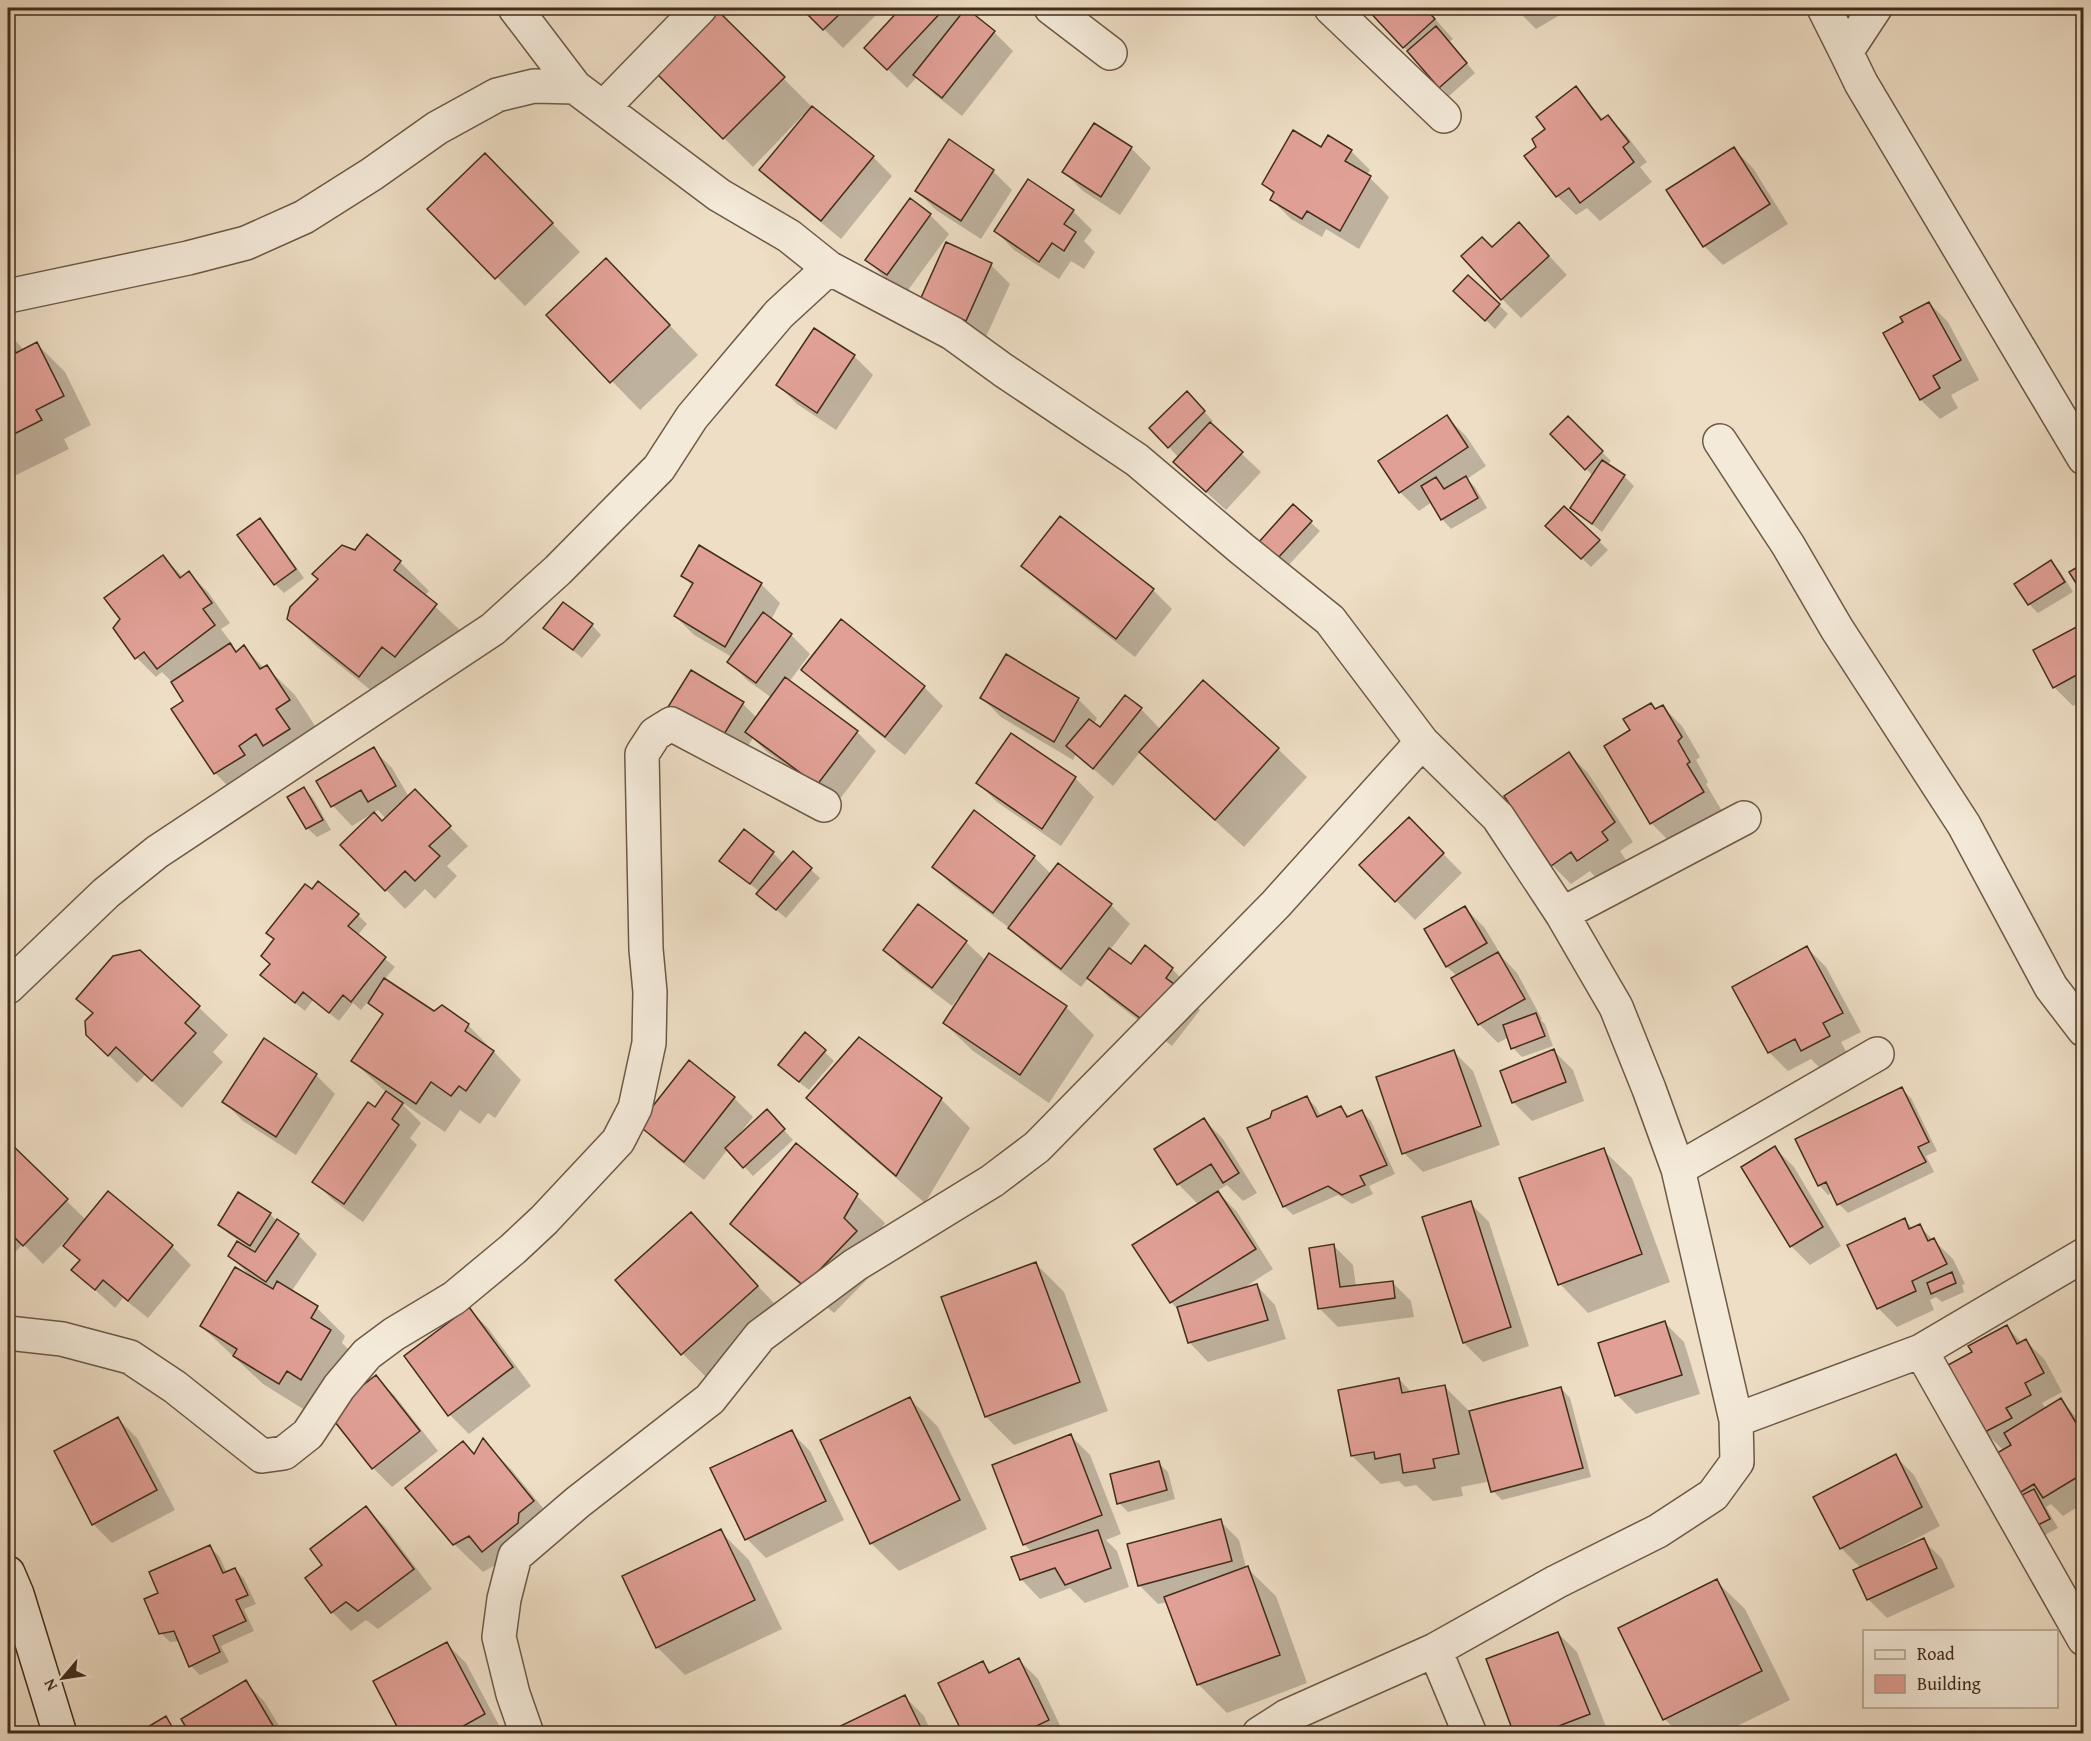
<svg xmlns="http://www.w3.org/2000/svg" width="2091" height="1741" viewBox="0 0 2091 1741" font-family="'Gentium Book Plus',serif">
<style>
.shadow{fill:#0003}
.building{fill:#e1a096;stroke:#422d1b;stroke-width:1.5}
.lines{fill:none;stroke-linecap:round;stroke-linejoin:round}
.minor-casing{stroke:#6d5946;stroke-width:36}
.secondary-casing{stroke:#422d1b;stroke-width:36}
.minor{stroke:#f4ead9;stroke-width:33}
.secondary{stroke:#f4ead9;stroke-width:33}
</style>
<rect width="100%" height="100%" fill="#eedec5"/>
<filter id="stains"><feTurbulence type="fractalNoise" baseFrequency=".00333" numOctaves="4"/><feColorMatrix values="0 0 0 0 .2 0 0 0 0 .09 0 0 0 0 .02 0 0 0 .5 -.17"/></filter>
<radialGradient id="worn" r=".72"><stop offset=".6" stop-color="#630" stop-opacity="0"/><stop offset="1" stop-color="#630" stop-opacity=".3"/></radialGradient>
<path class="shadow" d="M803,8H883L843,48Z
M903,8H950L960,18L994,32L1013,51L962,116L934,94L917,77L907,88L866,48Z
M1368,8H1425L1453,39L1449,42L1475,73L1449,96Z
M1515,8H1572L1536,29Z
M718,13L812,107L873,157L892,176L841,239L780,189L761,170L805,117L803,115L753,167L659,73Z
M1575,88L1604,120L1608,117L1627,136L1647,162L1640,167L1652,182L1600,221L1587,208L1576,215L1557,196L1526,156L1539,147L1547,129Z
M1094,125L1132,149L1151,168L1120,215L1083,191L1064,172Z
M1322,149L1351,151L1370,170L1367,175L1389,197L1359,249L1326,229L1322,237L1291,219L1271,199L1274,195L1264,184Z
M1734,149L1753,168L1788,224L1723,265L1704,246Z
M993,171L1012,190L981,239L936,210L917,191Z
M513,183L580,252L525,306L430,209Z
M1073,211L1092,230L1084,241L1095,252L1084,269L1071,261L1059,279L1014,250L995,230Z
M930,215L949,234L906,293L886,279L867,260Z
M1537,243L1567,275L1521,318L1502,299L1492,249Z
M947,244L991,265L1010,284L985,339L941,318Z
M634,288L698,355L640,410L548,315Z
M1465,300L1499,305L1508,314L1495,329Z
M1929,303L1948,322L1979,380L1951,395L1958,408L1940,419L1921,400L1885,334L1905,323Z
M8,333L24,350L37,344L65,372L91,425L64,439L69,449L8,479Z
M854,356L873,375L836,430L797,404L778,385Z
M1187,393L1213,421L1210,424L1261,472L1226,510L1194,481L1179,458L1151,428Z
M1447,417L1466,436L1486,466L1467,479L1475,487L1487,508L1451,529L1442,519L1432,502L1419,511L1400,492Z
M1568,418L1611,461L1607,465L1624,476L1634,486L1602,532L1571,508L1593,476L1552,434Z
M260,520L269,529L304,578L284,593L275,584Z
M1310,522L1320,531L1287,567L1270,551Z
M1557,535L1599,541L1608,550L1591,567Z
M368,536L400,562L429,591L424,596L464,634L388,704L317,647L289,619L356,552Z
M163,557L183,577L189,573L208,592L230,623L221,629L233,645L231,646L237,652L244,647L264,668L266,667L295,695L317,729L244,802L216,774L173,709L185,702L174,684L162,672L156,677L137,658Z
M2051,562L2060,571L2073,592L2038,613L2029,604Z
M1023,566L1153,590L1172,609L1135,657L1042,585Z
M683,576L761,584L780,603L771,620L791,635L810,654L789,682L857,732L876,751L837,803L766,751L753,738L741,757L689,726L691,672L743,704L757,718L772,698L748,681L729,662L732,657L694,635L675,616L693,586Z
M2084,624V700L2073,706L2054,687Z
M592,625L601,635L582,658L545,627Z
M1006,656L1078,699L1097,718L1094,724L1100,729L1141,709L1161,730L1278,749L1307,777L1244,847L1170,780L1141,751L1113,786L1076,754L1073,760L1001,717L982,698Z
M803,670L924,687L943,706L905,755L822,689Z
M1663,707L1682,726L1700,757L1696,760L1708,782L1706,784L1722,811L1670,842L1651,823L1632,731Z
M1012,735L1075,778L1094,797L1061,846L997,802L978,783Z
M373,749L392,768L409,797L415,791L468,846L447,866L457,876L435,899L425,889L405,909L342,845L386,819L378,810L352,826L333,806L318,782Z
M1569,754L1588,773L1633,842L1620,851L1626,860L1597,879L1590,871L1571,884L1552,865L1506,797Z
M304,789L313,798L331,830L317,837L307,828L289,797Z
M1409,819L1462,873L1415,920L1361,865Z
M773,853L784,864L793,853L820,878L786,918L768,903L760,892L721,861Z
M1034,857L1051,874L1111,905L1130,924L1110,950L1131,966L1172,969L1191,988L1186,996L1200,1010L1172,1046L1108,997L1089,977L1081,987L1029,947L1012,930L953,886L934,867Z
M918,906L966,942L986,961L1066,1007L1094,1035L1049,1103L973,1051L944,1023L960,999L958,998L952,1006L903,969L885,950Z
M1465,908L1484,927L1503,958L1517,973L1542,1019L1541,1020L1545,1024L1553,1046L1522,1057L1513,1048L1509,1037L1498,1043L1479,1024L1457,976L1447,967L1426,930Z
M358,915L367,924L357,936L395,967L384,980L434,1013L468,1025L521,1080L495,1118L488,1113L480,1124L460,1110L445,1132L404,1104L403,1105L421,1123L410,1138L417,1145L363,1222L333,1200L314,1181L375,1110L387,1093L353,1061L383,1016L368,1001L361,1010L353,1003L339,1021L313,1000L305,1011L272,984L271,964L275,940L268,933Z
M1807,948L1826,967L1861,1032L1841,1042L1848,1055L1821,1069L1811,1059L1788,1071L1769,1052Z
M140,952L228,1035L213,1052L223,1062L182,1108L145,1075L137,1083L87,1034L94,1015L78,999Z
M806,1034L834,1061L809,1090L789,1074Z
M859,1039L941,1099L970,1128L925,1203L837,1127L808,1098Z
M1554,1051L1573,1070L1584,1101L1532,1121L1513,1102Z
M1454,1052L1473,1071L1500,1145L1423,1172L1404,1153Z
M316,1075L335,1094L296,1155L243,1121L224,1102Z
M1902,1089L1911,1098L1937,1151L1926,1156L1934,1172L1848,1213L1839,1204L1833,1192L1828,1195L1819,1185L1797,1139Z
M734,1098L753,1117L741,1132L743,1133L773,1118L793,1140L753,1176L728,1149L704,1180L659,1144L640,1125Z
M1307,1098L1316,1107L1321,1117L1341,1108L1350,1117L1362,1112L1371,1121L1395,1174L1369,1186L1373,1194L1352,1204L1338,1195L1293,1215L1284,1206Z
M1204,1120L1223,1139L1257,1193L1243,1201L1227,1185L1217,1191L1237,1212L1273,1269L1242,1289L1256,1285L1275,1305L1286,1339L1208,1362L1189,1342L1180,1312L1171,1302L1199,1205L1178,1184L1156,1149Z
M8,1143L86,1220L108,1193L172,1246L191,1265L148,1318L123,1298L115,1308L73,1270L80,1262L65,1246L71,1238L69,1237L43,1264L23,1244L10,1258L8,1255Z
M1775,1148L1794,1167L1841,1246L1810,1265L1791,1246Z
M1603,1150L1632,1178L1670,1282L1588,1313L1560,1284Z
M856,1195L885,1223L871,1247L885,1261L834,1313L761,1252L732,1223Z
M1470,1203L1489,1222L1529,1346L1483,1362L1464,1343Z
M270,1214L277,1221L298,1235L317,1254L291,1292L317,1308L345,1336L342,1343L358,1359L308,1412L263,1384L201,1326L250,1276L229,1255L255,1254L257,1252L229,1234L220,1225Z
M691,1214L785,1315L711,1382L683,1354Z
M1905,1220L1913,1229L1919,1226L1953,1259L1965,1284L1962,1285L1964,1292L1942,1302L1936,1297L1930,1300L1934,1310L1897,1327L1878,1308Z
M1334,1246L1353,1265L1356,1287L1392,1282L1411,1301L1414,1317L1338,1327L1319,1308Z
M1036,1264L1064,1292L1108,1411L1014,1445L986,1417Z
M469,1309L488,1328L531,1386L469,1434L450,1415Z
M1665,1323L1684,1342L1700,1394L1636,1414L1617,1395Z
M2007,1327L2022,1343L2026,1341L2045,1360L2062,1392L2042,1403L2046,1409L2061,1400L2084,1426V1503L2063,1516L2051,1504L2046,1507L2058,1528L2036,1540L2004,1451L1985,1432L1974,1353Z
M376,1377L395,1396L438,1451L392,1487L373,1468Z
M1399,1379L1412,1393L1445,1387L1470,1412L1561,1388L1570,1398L1591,1477L1502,1500L1493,1491L1488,1474H1485L1487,1482L1461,1487L1463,1496L1433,1501L1416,1485L1405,1487L1399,1481L1381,1484L1352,1456Z
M910,1399L938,1427L987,1529L899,1571L871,1543Z
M118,1419L137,1438L175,1510L112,1543L93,1524Z
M791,1432L810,1451L844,1520L766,1558L747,1539Z
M1071,1436L1090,1455L1121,1534L1106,1540L1117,1551L1129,1587L1085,1603L1070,1588L1040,1599L1021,1579L1032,1552L1024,1544Z
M483,1441L511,1469L561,1530L547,1541L546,1552L512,1579L497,1564L483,1572L454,1544L475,1455Z
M1895,1456L1914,1475L1940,1526L1889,1553L1890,1555L1923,1540L1942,1559L1955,1587L1887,1618L1868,1599L1861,1568L1841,1548Z
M1158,1463L1168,1472L1175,1499L1128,1512L1119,1503Z
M366,1508L385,1527L432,1589L378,1629L366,1620L351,1631L332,1612L324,1566Z
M1220,1521L1239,1540L1246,1567L1276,1596L1307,1683L1227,1713L1198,1684L1168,1602L1158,1604L1139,1585Z
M720,1531L749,1560L782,1629L685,1675L657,1647Z
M209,1547L219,1556L227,1573L235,1569L244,1579L256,1604L244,1609L254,1631L221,1646L229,1662L200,1675L191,1666L179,1641L170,1642L161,1633L160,1593Z
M1716,1581L1745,1609L1790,1700L1721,1734H1679L1665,1719Z
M1558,1633L1577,1652L1608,1732L1615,1729L1619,1734H1516Z
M447,1644L466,1663L503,1733L403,1734Z
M1019,1660L1038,1679L1064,1734H964L983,1663L992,1673Z
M245,1682L264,1701L284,1734H191Z
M905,1697L924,1716L932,1734H835Z
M166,1717L179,1734H139Z"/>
<path class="building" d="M801,8H846L823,30Z
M901,8H945L887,70L864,48Z
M966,8L995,31L942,98L913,75Z
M1366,8H1425L1435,19L1403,48Z
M718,11L785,77L723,139L656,73Z
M1436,26L1467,63L1439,88L1407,51Z
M1576,86L1601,120L1608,115L1629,142L1623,147L1634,162L1580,203L1569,188L1556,197L1524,156L1536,147L1532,139L1545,129L1536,117Z
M812,106L874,156L821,221L759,170Z
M1094,123L1132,147L1101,197L1062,172Z
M1293,130L1321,147L1328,135L1352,150L1345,161L1371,176L1340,231L1307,211L1302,219L1270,200L1274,192L1262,184Z
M949,139L994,170L961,221L915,191Z
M1734,147L1770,204L1703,247L1666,190Z
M485,153L553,223L495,279L427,209Z
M1028,179L1074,210L1064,224L1076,232L1064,251L1052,243L1039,262L994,231Z
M910,198L931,214L887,275L865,260Z
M1519,222L1549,256L1501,300L1461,256L1482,237L1492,247Z
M946,242L992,263L966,321L920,300Z
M606,258L670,325L610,383L546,315Z
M1468,275L1500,304L1485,321L1453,291Z
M1929,302L1961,360L1933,376L1940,388L1920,400L1883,333L1903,322L1900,317Z
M814,328L855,355L817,413L776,385Z
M8,335L16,353L37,342L64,396L36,410L42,420L8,437Z
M1187,391L1205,411L1168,448L1149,428Z
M1447,415L1468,447L1399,493L1378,461Z
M1568,416L1603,451L1585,470L1550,434Z
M1210,422L1243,452L1206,492L1173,462Z
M1602,460L1625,475L1592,524L1570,508Z
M1466,476L1478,498L1441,520L1421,486L1436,477L1444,489Z
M1293,504L1312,521L1277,559L1259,542Z
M1564,506L1600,540L1581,559L1545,526Z
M1060,516L1154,589L1116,639L1021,566Z
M260,518L296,569L274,585L237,535Z
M367,534L401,561L394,570L437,604L395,657L382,647L359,677L287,619L290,607L318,579L312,574L342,545L355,550Z
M699,545L762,583L725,647L674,616L693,583L681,576Z
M163,555L180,578L189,571L212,603L203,609L215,625L157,669L144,652L135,659L113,628L120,619L104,598Z
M2051,560L2065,582L2028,605L2014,584Z
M2084,563V596L2069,572Z
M563,602L593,624L573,650L543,628Z
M763,612L792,634L756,683L727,662Z
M841,619L925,686L885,737L801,670Z
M2084,623V671L2053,688L2033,650Z
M230,643L236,652L244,645L260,669L267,665L290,700L276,709L290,729L263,746L256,734L239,746L245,755L214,774L171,709L183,701L171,682Z
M1006,654L1079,698L1054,742L980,698Z
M691,670L744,702L721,739L668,707Z
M785,677L858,731L817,785L745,732Z
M1203,680L1279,748L1215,820L1139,752Z
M1125,695L1142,708L1093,769L1066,746L1089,719L1100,727Z
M1651,703L1655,709L1663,705L1682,737L1678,741L1690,762L1687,764L1704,792L1650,824L1604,746L1630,730L1623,719Z
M1011,733L1076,777L1042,829L976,783Z
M374,747L396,786L368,802L361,790L331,807L316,781Z
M1569,752L1615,822L1602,832L1608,840L1577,861L1571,852L1551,866L1504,796Z
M304,787L323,820L306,829L287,797Z
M415,789L451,826L429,846L440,856L415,881L405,871L385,891L340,845L374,812L382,821Z
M974,810L1035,856L993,913L932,867Z
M1409,817L1444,853L1395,902L1359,865Z
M744,829L774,852L750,884L719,861Z
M793,851L812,868L776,910L756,894Z
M1058,863L1112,904L1061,969L1008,928Z
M318,881L359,914L348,926L386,957L351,1002L343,995L329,1013L303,992L295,1003L260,975L270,964L261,956L274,939L266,933L305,884L312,889Z
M918,904L967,941L932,988L883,950Z
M1465,906L1487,943L1446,967L1424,929Z
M1145,945L1173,968L1166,978L1182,990L1153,1028L1087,978L1109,948L1131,964Z
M1807,946L1843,1013L1823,1023L1830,1036L1801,1051L1795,1039L1768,1053L1732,987Z
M140,950L200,1006L185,1023L196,1033L152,1081L116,1047L108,1056L86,1035L85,1021L93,1013L76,999L113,956Z
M1498,952L1525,999L1478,1025L1451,978Z
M989,953L1067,1006L1020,1075L943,1023Z
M384,978L434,1011L442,1005L469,1024L465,1031L494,1051L466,1091L459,1086L451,1096L431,1082L416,1104L351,1061L383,1014L368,1003Z
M1536,1013L1545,1036L1511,1049L1503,1025Z
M805,1032L826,1050L799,1082L778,1065Z
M859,1037L942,1098L896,1176L806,1098Z
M264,1038L317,1074L276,1137L222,1102Z
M1554,1049L1566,1082L1512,1103L1500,1071Z
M1454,1050L1481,1126L1402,1154L1376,1077Z
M689,1060L735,1097L684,1162L638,1125Z
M1902,1087L1929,1142L1918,1147L1926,1162L1837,1205L1826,1182L1818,1186L1795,1139Z
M386,1091L403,1103L392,1119L399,1125L344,1204L312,1182L368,1102L375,1107Z
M1307,1096L1317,1117L1341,1106L1347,1117L1362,1110L1387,1165L1360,1176L1365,1185L1342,1195L1328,1186L1283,1207L1247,1128L1270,1118L1272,1111Z
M767,1109L785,1129L743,1168L725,1148Z
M1204,1118L1239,1173L1223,1183L1211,1164L1177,1185L1154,1149Z
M8,1141L68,1199L23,1246L8,1231Z
M796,1143L858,1194L844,1218L857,1231L804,1286L730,1224Z
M1775,1146L1823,1227L1790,1247L1741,1167Z
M1604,1148L1642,1254L1558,1285L1519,1178Z
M108,1191L173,1245L128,1301L103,1280L95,1290L71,1270L80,1260L63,1246Z
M1218,1191L1256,1249L1170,1303L1132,1245Z
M238,1192L271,1213L250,1246L218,1225Z
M1471,1201L1511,1327L1463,1343L1422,1217Z
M691,1212L758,1286L681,1355L615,1280Z
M1905,1218L1909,1229L1920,1224L1928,1241L1934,1238L1947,1264L1912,1281L1916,1291L1877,1309L1847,1245Z
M277,1219L299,1234L266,1282L228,1256L237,1241L255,1252Z
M1334,1244L1340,1287L1393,1281L1395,1298L1318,1309L1309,1248Z
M1036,1262L1080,1382L985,1417L941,1297Z
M235,1267L273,1289L277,1281L318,1306L311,1318L331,1330L301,1380L287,1371L279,1384L233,1356L237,1349L200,1326Z
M1952,1272L1956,1283L1931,1294L1927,1283Z
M1257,1284L1268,1320L1188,1343L1177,1307Z
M469,1307L513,1367L448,1416L404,1356Z
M1665,1321L1682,1375L1615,1396L1598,1343Z
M2007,1325L2017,1344L2026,1339L2044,1373L2025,1383L2031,1395L2006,1408L2012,1418L1983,1433L1948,1365L1972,1352L1968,1346Z
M376,1375L420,1431L372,1469L328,1413Z
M1399,1378L1402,1393L1445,1385L1459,1454L1433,1459L1435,1468L1403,1473L1400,1454L1375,1459L1374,1452L1351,1456L1338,1390Z
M1561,1387L1583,1468L1491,1492L1469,1411Z
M910,1397L960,1500L870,1544L820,1440Z
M2061,1398L2084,1436V1473L2043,1498L2034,1484L2016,1495L1992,1456L2011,1445L2004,1433Z
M118,1417L157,1490L92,1525L54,1451Z
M792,1430L826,1501L745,1540L710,1468Z
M1071,1434L1102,1515L1023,1545L992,1465Z
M483,1438L534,1501L519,1513L518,1523L482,1552L469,1536L453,1545L405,1488L463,1441L474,1454Z
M1896,1454L1922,1507L1840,1549L1813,1497Z
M1159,1461L1167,1490L1117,1504L1110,1474Z
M2034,1489L2050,1519L2026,1531L2010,1501Z
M366,1506L414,1569L358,1611L346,1602L331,1613L305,1578L322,1565L310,1549Z
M1221,1519L1232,1561L1138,1586L1127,1544Z
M721,1529L755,1600L656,1648L622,1576Z
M1098,1530L1111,1568L1065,1585L1055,1568L1020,1580L1011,1557Z
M1924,1538L1937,1568L1867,1600L1853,1570Z
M210,1545L223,1573L235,1568L248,1595L236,1600L246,1621L213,1636L220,1652L189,1667L174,1631L159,1634L144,1599L158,1593L149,1572Z
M1248,1566L1280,1655L1197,1685L1164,1597Z
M1717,1579L1762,1671L1663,1720L1618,1628Z
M1558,1632L1590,1714L1538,1734H1514L1486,1659Z
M447,1642L485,1714L449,1734H401L373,1681Z
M1019,1658L1049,1720L1020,1734H963L938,1683L983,1661L989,1673Z
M246,1680L278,1734H190L181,1719Z
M905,1695L924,1734H834L832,1730Z
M166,1716L176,1734H136Z"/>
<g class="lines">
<defs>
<path id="minor" d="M515,8L575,87L719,195L789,236L829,268L952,333L1003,370L1137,460L1242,549L1330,620L1422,742L1498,817L1562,914L1616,1007L1649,1089L1678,1169L1736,1420L1737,1462L1713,1495L1658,1531L1556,1582L1435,1650L1287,1716L1259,1734
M1051,8L1110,53
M1331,8L1444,116
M1824,8L1846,52
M1875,8L1846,52L1861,83L2084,458
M603,108L700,8
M8,296L188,258L246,243L304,217L372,174L437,128L497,95L534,86L575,87
M1720,441L1788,545L1837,629L1964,825L2051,987L2084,1030
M1562,914L1744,818
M8,987L106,893L157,852L493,629L558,570L659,468L692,417L779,314L829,268
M1678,1169L1877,1054
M8,1333L62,1339L130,1357L175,1387L262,1456L284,1453L308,1434L339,1387L367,1354L394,1334L454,1298L513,1249L544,1220L618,1141L635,1108L649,1043L650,992L646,949L642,754L655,734L671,724L824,805
M1921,1351L2084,1639
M1736,1420L1921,1351L2084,1255
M1435,1650L1470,1734
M527,1734L513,1694L499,1637L504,1599L515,1556L578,1502L710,1399L760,1336L855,1265L992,1181L1037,1147L1276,904L1422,742"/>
<path id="secondary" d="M8,1573L17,1594L60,1734"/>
</defs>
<use href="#minor" class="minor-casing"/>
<use href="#secondary" class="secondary-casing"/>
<use href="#minor" class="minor"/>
<use href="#secondary" class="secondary"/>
</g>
<rect width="2091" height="1741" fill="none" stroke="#eedec5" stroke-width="30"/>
<rect x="9" y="9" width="2073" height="1723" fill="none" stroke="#422d1b" stroke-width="3"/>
<rect x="15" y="15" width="2061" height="1711" fill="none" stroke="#422d1b" stroke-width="1.5"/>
<rect x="1863" y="1630" width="195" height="78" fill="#f4ead9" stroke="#ad9e8d" stroke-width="1.5"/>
<rect x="1875" y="1650" width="30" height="9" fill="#f4ead9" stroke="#ad9e8d" stroke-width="1.5"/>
<text x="1917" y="1660" font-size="18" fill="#422d1b">Road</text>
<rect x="1875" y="1675" width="30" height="18" fill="#e1a096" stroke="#ad9e8d" stroke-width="1.5"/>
<text x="1917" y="1690" font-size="18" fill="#422d1b">Building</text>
<g transform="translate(63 1678) rotate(241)" stroke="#f4ead9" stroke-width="4.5" paint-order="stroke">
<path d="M0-4.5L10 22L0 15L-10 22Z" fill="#422d1b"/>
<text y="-9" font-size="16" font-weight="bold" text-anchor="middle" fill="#422d1b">N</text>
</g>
<rect width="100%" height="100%" filter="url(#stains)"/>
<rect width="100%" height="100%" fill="url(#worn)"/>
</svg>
